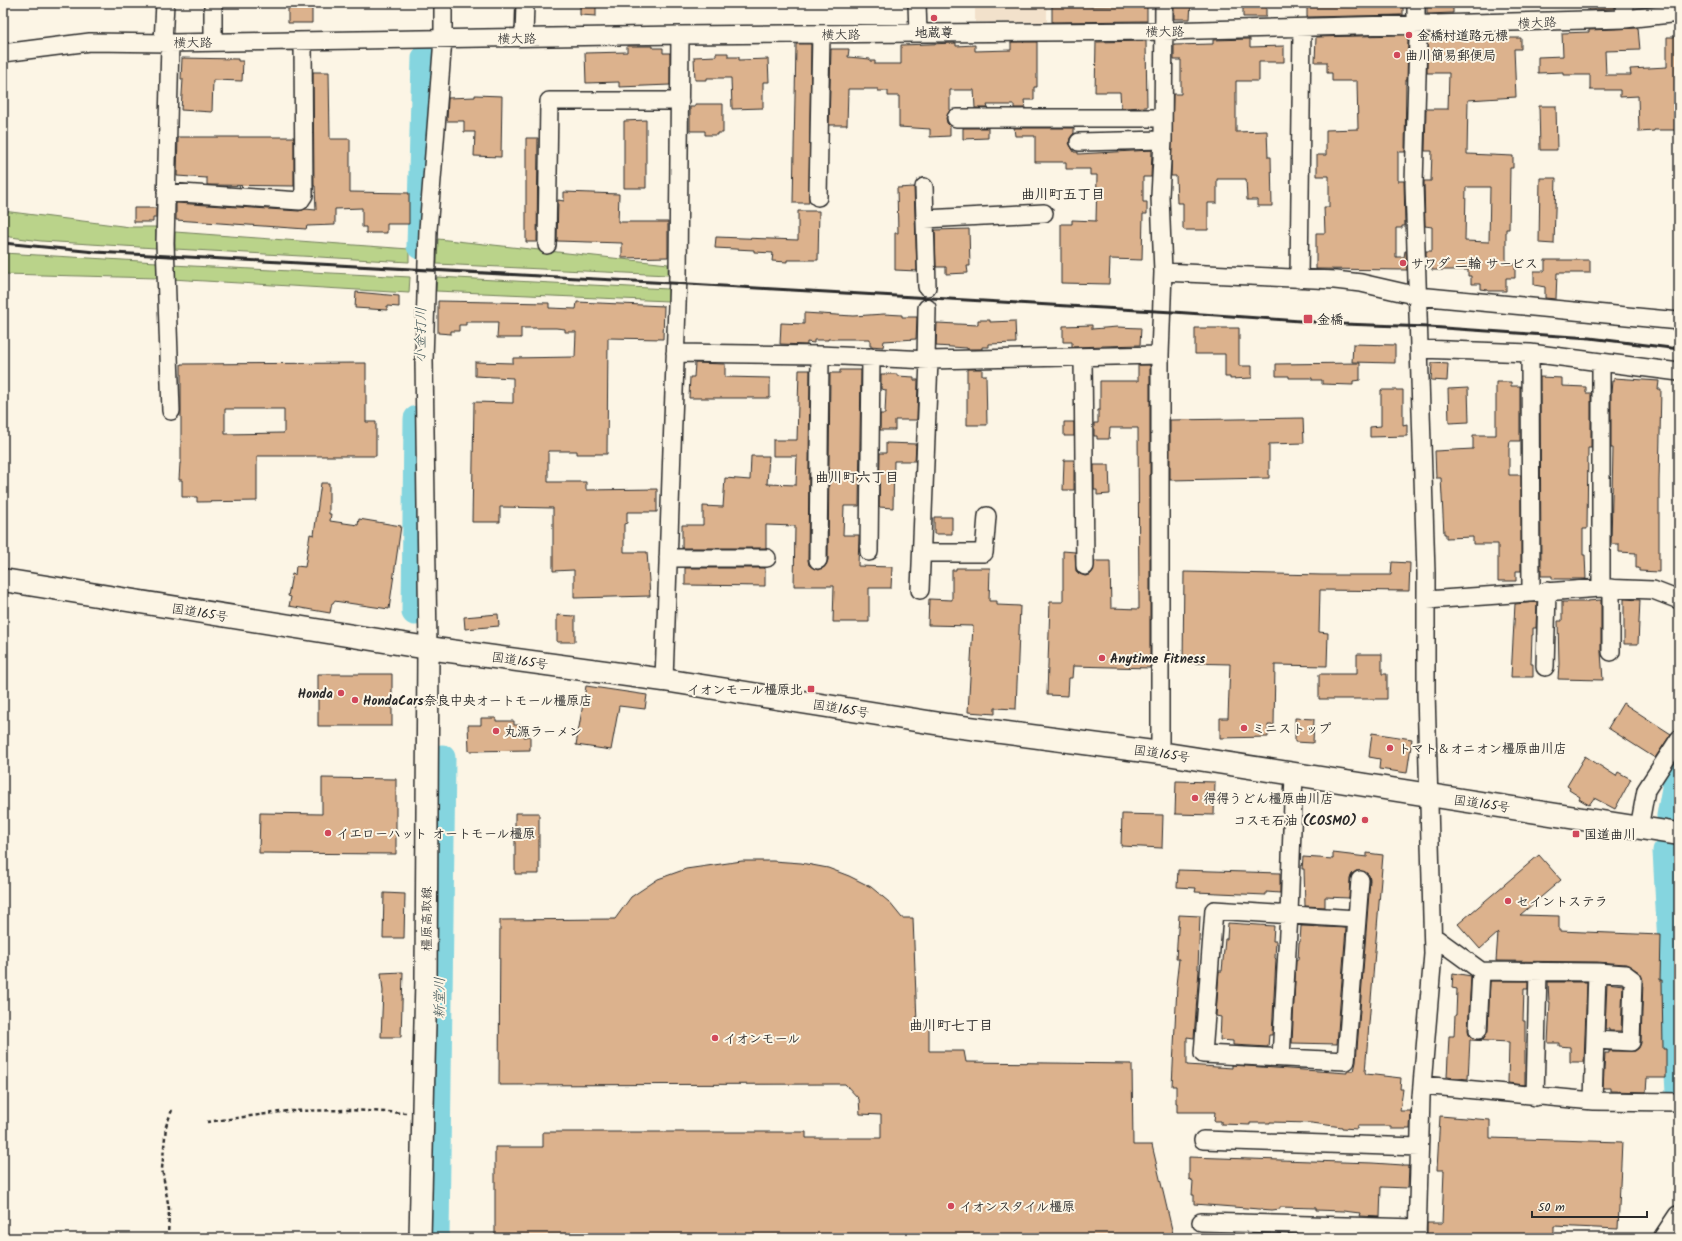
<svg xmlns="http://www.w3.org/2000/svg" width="1682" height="1241" viewBox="0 0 1682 1241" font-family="Kalam,'Klee One',sans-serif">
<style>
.built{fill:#f2e1cb}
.green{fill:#bad38a;stroke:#727f5a}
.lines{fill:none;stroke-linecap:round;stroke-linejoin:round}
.river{stroke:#85d5df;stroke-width:27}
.building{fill:#dcb28d;stroke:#2b2b2b;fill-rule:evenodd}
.minor-casing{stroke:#2b2b2b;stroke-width:20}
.major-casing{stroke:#2b2b2b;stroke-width:24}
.highway-casing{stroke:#2b2b2b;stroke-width:25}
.path{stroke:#2b2b2b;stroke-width:2.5;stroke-dasharray:4 3;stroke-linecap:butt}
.minor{stroke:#fcf5e5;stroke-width:17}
.major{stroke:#fcf5e5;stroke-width:21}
.highway{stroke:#fcf5e5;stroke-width:22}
.rail{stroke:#2b2b2b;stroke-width:3}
.poi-dot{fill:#d1495b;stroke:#fcf5e5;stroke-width:1.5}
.labels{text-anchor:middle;stroke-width:4;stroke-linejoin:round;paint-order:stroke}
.street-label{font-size:13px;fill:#2b2b2b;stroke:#fcf5e5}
.poi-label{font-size:13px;font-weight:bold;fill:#2b2b2b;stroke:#fcf5e5;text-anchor:start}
.neighbourhood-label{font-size:14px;font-weight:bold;fill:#2b2b2b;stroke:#fcf5e5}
.water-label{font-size:14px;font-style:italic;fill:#425658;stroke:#fcf5e5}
</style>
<rect width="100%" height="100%" fill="#fcf5e5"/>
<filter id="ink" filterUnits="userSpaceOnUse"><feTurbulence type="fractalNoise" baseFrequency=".025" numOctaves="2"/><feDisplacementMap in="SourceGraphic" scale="8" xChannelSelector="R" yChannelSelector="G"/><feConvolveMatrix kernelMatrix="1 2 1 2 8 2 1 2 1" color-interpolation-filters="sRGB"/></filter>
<g filter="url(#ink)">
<path class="built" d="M975,3H1047V22H975Z"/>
<path class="green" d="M3,211L130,227H156V248L41,241L3,236Z
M175,232L409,249V262L175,249Z
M438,239L668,264V275L437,264Z
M3,253L157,262V278L3,274Z
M172,265L410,277L409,293L171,279Z
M437,277L668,289V301L436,291Z"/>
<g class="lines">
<path class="river" d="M420,246L425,58
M415,612L417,419
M1670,816L1679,766
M1666,851L1679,1093
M436,1238L442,758"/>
</g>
<path class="building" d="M288,3H312V23H288Z
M580,3H596V16L580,15Z
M1052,3H1090V6L1147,5V21L1052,22Z
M1174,3H1191L1190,19H1174Z
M1243,3H1266V17H1243Z
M1307,3H1332V5L1403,3V15L1307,17Z
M1427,3H1453V13L1427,14Z
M1588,3H1614V9L1588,10Z
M1638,28L1640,50L1605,51L1606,75H1631L1630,69L1667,67V37H1679V130H1654V131L1639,132L1638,96L1620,97V90H1590V75H1563V72L1538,73V57L1563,56L1562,33L1589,32V30Z
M1453,33V37L1467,38H1521V49H1514L1516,97L1468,100L1467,154L1513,156V168H1510L1509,229H1506V264H1515V278H1506V291H1488V290L1481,289V284H1471V276H1468V270H1432V263H1426V251H1432V227L1425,226L1424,181H1431L1432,151H1425L1426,109H1448L1449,73H1427V34ZM1466,187H1490L1489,242L1465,241Z
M1403,35H1407L1408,41L1407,80H1406L1405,152H1398V181H1404L1405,226H1402V228H1396V257H1404L1405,251H1406L1407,270L1316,269V233H1325L1324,207H1329V176H1317V155H1326V130L1358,129L1357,81H1332V73H1327V62H1315L1316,37Z
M1250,39V47L1284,46V62H1259V81H1236V132L1267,131L1268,157H1271L1272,206H1257V200H1247L1246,179H1217V203H1208V230H1184L1183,228V203H1177L1176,176H1171L1173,94H1181V60H1174V45L1213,44V40Z
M1146,41L1147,107L1121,108L1120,92H1095L1096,42Z
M1011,42H1037V87H1034V100H1024L1025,108H1014V105H987L988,108H975L974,90H950V110L946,118L947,123L950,126V136L930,137V129L899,127V96H888V91H878V89H848L847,125H829L831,49H849L848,57L870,59V61H875V64H901V45L956,43V46L975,45V51L1011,50Z
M796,44H811L809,203H793Z
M627,46H653V48H663V53H670V85L619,87V82L586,83L585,53L627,52Z
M716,53H728V57H739V60L768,59L769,82H763V108L732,109L731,78H707V80H695L694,57L716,56Z
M182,58L238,59V61H243L242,81L213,80L212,112L181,110L183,79H181Z
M313,72H329L330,139H350V192L409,193V224H387V233H366V227H362V208L335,209V225L307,226L306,229L176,220V203L299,211L305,209L316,210L315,186H314Z
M475,95L502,96L501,157L474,156L475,132H464V121H447L448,98L475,97Z
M695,104H723V133H717V135H705V131H690V107H695Z
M1539,106H1556L1557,150H1540Z
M646,120V188H624V121Z
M963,128H988V138L963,139Z
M1014,128H1074V133L1070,138L1069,143L1074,152H1078V154L1152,150L1151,177H1143V202H1147V214H1143L1142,260L1110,259L1109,284L1061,283V224H1072V220L1096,221L1097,175H1090V169H1066V162H1035V136H1015Z
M178,137H294V186L207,185V178L177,176Z
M526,138H538L537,242H526Z
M1540,178H1556L1554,244L1539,243Z
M914,187L917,271L895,270V233H898L897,188Z
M564,192L619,194L618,222H668V257L622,258V243L557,241L558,200L564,201Z
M134,208H156V218H153V222H134Z
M798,211H819L818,260H787V262L772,261L773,253L754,252V250L715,248L716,237L798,240Z
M969,229L970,266H967L968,273L946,274V267H936L935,230Z
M1545,260H1590V273H1557L1556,299L1545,298V287L1534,285V271H1545Z
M356,292L399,296V307L387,306V310L355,308Z
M438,301L549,303V308L576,309L577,302L664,306L663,339L608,338L607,454H577V451H548V482H586V490L657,489V512H627V523L624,524V552H647L650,596L574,598V570L553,571V508L500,507V522H472L474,402L513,403V378L475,376V362L513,363V358L575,357L576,332H565V329L556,328H521V338H497L498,322H466V325H459V331H451V334L438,333Z
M804,313L853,316L884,314L902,315V317H917L916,339L884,341L883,347L870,346V339H828V340H814V343L807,342V345L780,344L781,323L804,324Z
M978,320H990V322L1015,321L1016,343L989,344V347H982V349H967V348L936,346L937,323L978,325Z
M1092,325V329L1117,327L1141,328L1140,345L1072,347V342H1063V326Z
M1195,328H1239V366H1252V378L1230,379V377H1225V354H1195Z
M1353,344L1395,345V363L1352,362Z
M366,363V422H376V456H257V501L197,502V497H182V480H179L180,463H181V364ZM225,409H284V433L225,434Z
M695,363L725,364V377L770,378V398H689L690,377H694Z
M1360,363V380L1353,381V385L1322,384V380H1312V378H1289V376H1276V364Z
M1432,363L1448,364L1447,381L1431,380Z
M1138,365H1150V668L1073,666L1072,678H1069L1068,696L1047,695L1050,602H1063V551L1075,552L1076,571L1080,574L1085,576L1090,575L1093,571L1095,561H1110L1111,608L1139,609L1138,428H1110L1109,439H1097V436H1094V423H1098V410H1100V381H1138Z
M967,369H982V375H986L987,425H967Z
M799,370H810L808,560L809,565L813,568L818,570L826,565L828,560L830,373H840V370H861L859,506H844L843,535H859L858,566L892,567L891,588H869V622H833L834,586H794L795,526L766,525V548H682V525H703V506L723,507L725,478L750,480L751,456H769L767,484L796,485L797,456H773V440H797Z
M881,374H897V376L914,377V380H918L917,420H895V430H880V414H885L886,390L881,389Z
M1540,377L1562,378V386L1586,387V393H1591V448H1588L1587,529H1583V555H1585L1586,579H1552V576H1541Z
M1614,378L1659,381L1658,389H1661L1659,481V572L1639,571V568H1636V553L1619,552V544H1611L1613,448H1611V393L1612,381H1614Z
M1496,382H1511V386H1520V441H1510L1509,449V475H1521V571H1516V581H1498V544H1473V537L1446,538V534H1444L1441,478H1436L1435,451L1473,449V435H1496Z
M1468,388L1469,422L1449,423L1448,389Z
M1381,390H1403V425L1407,424V436L1370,437V427L1381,426Z
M1303,418L1304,443L1269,444V478L1170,480V420Z
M1064,422H1074V436H1064Z
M886,443L916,444L915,461H894L893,508L879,507L880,453H886Z
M1064,460H1074V490H1063Z
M1094,465H1109L1110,494L1097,495V490H1094Z
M321,483H329V514H331L330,521L358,525L359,519L401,526L389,609L334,601V603H332L330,613L289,606L291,597L288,596L292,574L295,575L296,566L305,567L310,534L314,535Z
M934,517H952V534H934Z
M1392,562L1410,563L1409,591L1320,590L1319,632L1328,633L1327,666L1275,665L1274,725H1268V737L1220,738V718H1228L1230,664L1183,663L1184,572L1322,575H1391Z
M685,568H765V586L685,585Z
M956,568H990L989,601H997V605L1020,606L1016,709L995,708V714L968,712L973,626L928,625L929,599L952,600V570H956Z
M1624,599L1640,600L1638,644H1624Z
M1601,600V652L1603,680L1558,679L1559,664L1558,621H1562V602H1587V601Z
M1537,602L1536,628H1533V635H1532L1531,664H1533V677H1511L1515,604Z
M498,614L499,626L465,629L464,617Z
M557,615L575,616V642H557Z
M1357,654H1382V674H1387V699H1319V674H1357Z
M318,674H392V726H318Z
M586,686L647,695L645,709L619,706L611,750L576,745Z
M1623,703L1671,734L1655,758L1608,728Z
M481,718H496V721H514V725H524V737L530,736V750L469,751L468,725H481Z
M1295,718L1314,719L1313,743L1295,742Z
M1372,733L1412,739L1407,773L1379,769L1380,759L1369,757Z
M1585,756L1616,776L1618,772L1631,779L1615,809L1594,798L1589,805L1579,799L1580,797L1569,790L1570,788L1567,786Z
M322,778L396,779V854L259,853L260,813L322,814Z
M1176,781L1215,782L1214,815L1175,814Z
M515,813H539V874H515Z
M1122,814L1163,815L1162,848L1121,846Z
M1333,853L1367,857V853L1383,855L1365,1072L1366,1074L1401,1078L1400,1089H1403L1400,1111H1411L1410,1129H1391V1126H1357V1129L1342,1128V1127L1312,1123L1270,1122V1123H1250V1125L1221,1124V1121H1214L1215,1112H1177V1103H1176V1086H1172L1177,986L1176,985L1179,959H1176L1179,915L1200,916L1198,969L1199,970L1194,1038L1187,1037V1065L1232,1068V1065L1347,1073V1071H1354L1356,1062L1370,880L1369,875L1365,872L1356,871L1352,874L1350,879L1349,898L1325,897V907L1305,906L1304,869H1302L1303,857L1333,859Z
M1539,855L1561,880L1520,915L1559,916V931L1661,935L1660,980H1662L1663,1049H1666V1078H1647L1646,1092L1610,1091V1088H1603L1605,1053H1609V1051H1635L1639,1048L1641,1043L1643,980L1639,972L1626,964L1597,962L1496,961L1498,933L1480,949L1458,924Z
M742,861H773L801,863L828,868L849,876L871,887L889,902L902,918H913L917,1023L929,1025V1051H964L966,1062L1132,1064L1133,1145H1152L1174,1238H495V1147H543V1132H806V1138H881V1115L860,1114L859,1099L845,1084L499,1085L500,920L615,919L631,897L658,879L686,869Z
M1178,870L1280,873V893L1266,892V895L1195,892L1196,888L1177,887Z
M384,893L405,894L404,938H383Z
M1228,923L1274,926L1273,941H1276L1275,958L1276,959L1272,1035H1269L1268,1047L1233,1045V1041L1220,1040L1221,1017L1216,1016L1219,971H1222L1225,939H1227Z
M1301,926L1346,928L1337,1044L1292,1043L1296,960H1298L1299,942H1300Z
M403,972L401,1037H381L383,991L381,973Z
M1453,973L1471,976L1468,1030L1469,1035L1477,1040L1483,1039L1488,1031L1490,981H1528V989H1524L1523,1021H1525V1085L1508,1083L1509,1042L1470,1040L1468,1079L1447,1077L1449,1036H1454L1455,1015H1456L1457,989L1452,988Z
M1548,982H1587L1584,1062H1570V1047L1559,1046V1043H1548L1550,1002H1549Z
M1607,983L1623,985L1621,1031H1609V1029H1605Z
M1440,1116L1490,1120V1138L1622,1142L1618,1229L1554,1226V1238H1427V1223H1442L1444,1170H1437Z
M1189,1157L1372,1163L1403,1165V1166H1409L1408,1188L1381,1187L1380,1217L1359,1216L1360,1213L1343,1211L1316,1210V1208L1280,1207V1209L1272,1210L1194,1204V1195H1192L1193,1181L1189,1179Z"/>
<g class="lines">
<defs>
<path id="minor" d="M917,3L918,33
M1416,3V25L1418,40L1414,184L1426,573V692L1433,954L1421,1097L1417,1238
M1624,3L1625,19
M524,37L525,3
M213,42V3
M163,43L165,3
M170,43L165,243L171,411
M3,53L90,42L170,43L680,35L1163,31L1625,19L1679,13
M956,118H1163
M1079,142L1163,140
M924,187L927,287
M166,192L300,201L304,195L303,41
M818,197L821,34
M925,219L1044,213
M547,245L549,101H680
M1163,272L1335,280L1361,283L1418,296L1679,321
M1299,279L1302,28
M1420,349L1530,353L1679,372
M675,353L820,355L929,360L1160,355
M1530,353L1531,592
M1083,357L1085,566
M926,360L927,308
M869,552L871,357
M922,553H984L987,516
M668,558H767
M818,560L820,355
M1601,588V362
M920,590L929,360
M1427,600L1601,588L1653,590L1679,600
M428,648L424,360L428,230L443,39V3
M1611,652V588
M1545,667L1547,591
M664,680L678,276L680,35
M1160,753V355L1163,272L1160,196L1163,140L1164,3
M1639,828L1646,790L1679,739
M1357,919L1214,910L1203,1054L1346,1061L1360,880
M1433,936L1481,971L1478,1030
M1481,971L1597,972L1593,1101
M1595,1040L1631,1042L1633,980L1625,974L1597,972
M1281,1058L1289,914L1294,774
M1422,1085L1593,1101L1679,1102
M1535,1097L1538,971
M1203,1140L1419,1147
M1201,1222L1417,1228
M1242,1223L1243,1238"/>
<path id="major" d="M420,1238L426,979L428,648"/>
<path id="highway" d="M3,580L428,648L664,680L947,725L1160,753L1679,834
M1665,1238L1679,1217"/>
</defs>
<use href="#minor" class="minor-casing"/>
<use href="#major" class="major-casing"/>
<use href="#highway" class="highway-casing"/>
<path class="path" d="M207,1122L288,1111L350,1110L406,1113
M168,1238L169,1209L162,1169L166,1126L172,1110"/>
<use href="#minor" class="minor"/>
<use href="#major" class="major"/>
<use href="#highway" class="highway"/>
<path class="rail" d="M3,243L95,252L689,284L1173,312L1343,324L1429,327L1590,338L1679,349"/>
</g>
</g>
<g class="poi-dot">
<circle cx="934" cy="18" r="4"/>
<circle cx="1409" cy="35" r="4"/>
<circle cx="1397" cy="55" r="4"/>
<circle cx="1403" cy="263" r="4"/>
<rect x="1303" y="314" width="10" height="10" rx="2"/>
<circle cx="1102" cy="658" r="4"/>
<rect x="807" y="685" width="8" height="8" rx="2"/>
<circle cx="341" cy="693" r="4"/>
<circle cx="355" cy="700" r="4"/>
<circle cx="1244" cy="728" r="4"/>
<circle cx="496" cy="731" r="4"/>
<circle cx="1390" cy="748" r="4"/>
<circle cx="1195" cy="798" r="4"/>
<circle cx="1365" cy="820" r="4"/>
<circle cx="328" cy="833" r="4"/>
<rect x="1572" y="830" width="8" height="8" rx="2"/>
<circle cx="1508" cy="901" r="4"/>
<circle cx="715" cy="1038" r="4"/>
<circle cx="951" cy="1206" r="4"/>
</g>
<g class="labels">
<g class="street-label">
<text transform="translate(1537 22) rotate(-2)" y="5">横大路</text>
<text transform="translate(1165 31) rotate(-1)" y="5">横大路</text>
<text transform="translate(841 34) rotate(-1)" y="5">横大路</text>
<text transform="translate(517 38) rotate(-1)" y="5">横大路</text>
<text transform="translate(193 42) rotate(-1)" y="5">横大路</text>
<text transform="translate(200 612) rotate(9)" y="5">国道165号</text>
<text transform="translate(520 660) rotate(8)" y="5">国道165号</text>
<text transform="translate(841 708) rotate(9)" y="5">国道165号</text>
<text transform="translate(1162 753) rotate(8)" y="5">国道165号</text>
<text transform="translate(1482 803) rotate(8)" y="5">国道165号</text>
<text transform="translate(426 919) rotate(-90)" y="5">橿原高取線</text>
</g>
<g class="poi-label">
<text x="934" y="37" text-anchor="middle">地蔵尊</text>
<text x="1417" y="40">金橋村道路元標</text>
<text x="1405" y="60">曲川簡易郵便局</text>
<text x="1411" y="268">サワダ 二輪 サービス</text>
<text x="1317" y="324">金橋</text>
<text x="1110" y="663">Anytime Fitness</text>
<text x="803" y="694" text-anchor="end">イオンモール橿原北</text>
<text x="333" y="698" text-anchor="end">Honda</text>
<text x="363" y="705">HondaCars奈良中央オートモール橿原店</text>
<text x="1252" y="733">ミニストップ</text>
<text x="504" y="736">丸源ラーメン</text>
<text x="1398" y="753">トマト＆オニオン橿原曲川店</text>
<text x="1203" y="803">得得うどん橿原曲川店</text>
<text x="1357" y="825" text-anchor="end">コスモ石油 (COSMO)</text>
<text x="336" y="838">イエローハット オートモール橿原</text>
<text x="1584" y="839">国道曲川</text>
<text x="1516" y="906">セイントステラ</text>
<text x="723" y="1043">イオンモール</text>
<text x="959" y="1211">イオンスタイル橿原</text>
</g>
<g class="neighbourhood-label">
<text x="1063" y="199">曲川町五丁目</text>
<text x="857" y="482">曲川町六丁目</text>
<text x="951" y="1030">曲川町七丁目</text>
</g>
<g class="water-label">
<text transform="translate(420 335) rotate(-89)" y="5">小金打川</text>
<text transform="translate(439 998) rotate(-89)" y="5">新堂川</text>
</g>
</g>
<rect width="1682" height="1241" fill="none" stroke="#fcf5e5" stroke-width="16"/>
<rect x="8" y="8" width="1666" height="1225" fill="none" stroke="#2b2b2b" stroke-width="1.5" filter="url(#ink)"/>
<path d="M1532 1211v6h115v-6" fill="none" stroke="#2b2b2b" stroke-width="2"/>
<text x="1538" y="1211" font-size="12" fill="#2b2b2b" stroke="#fcf5e5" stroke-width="3" paint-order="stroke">50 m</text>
</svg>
